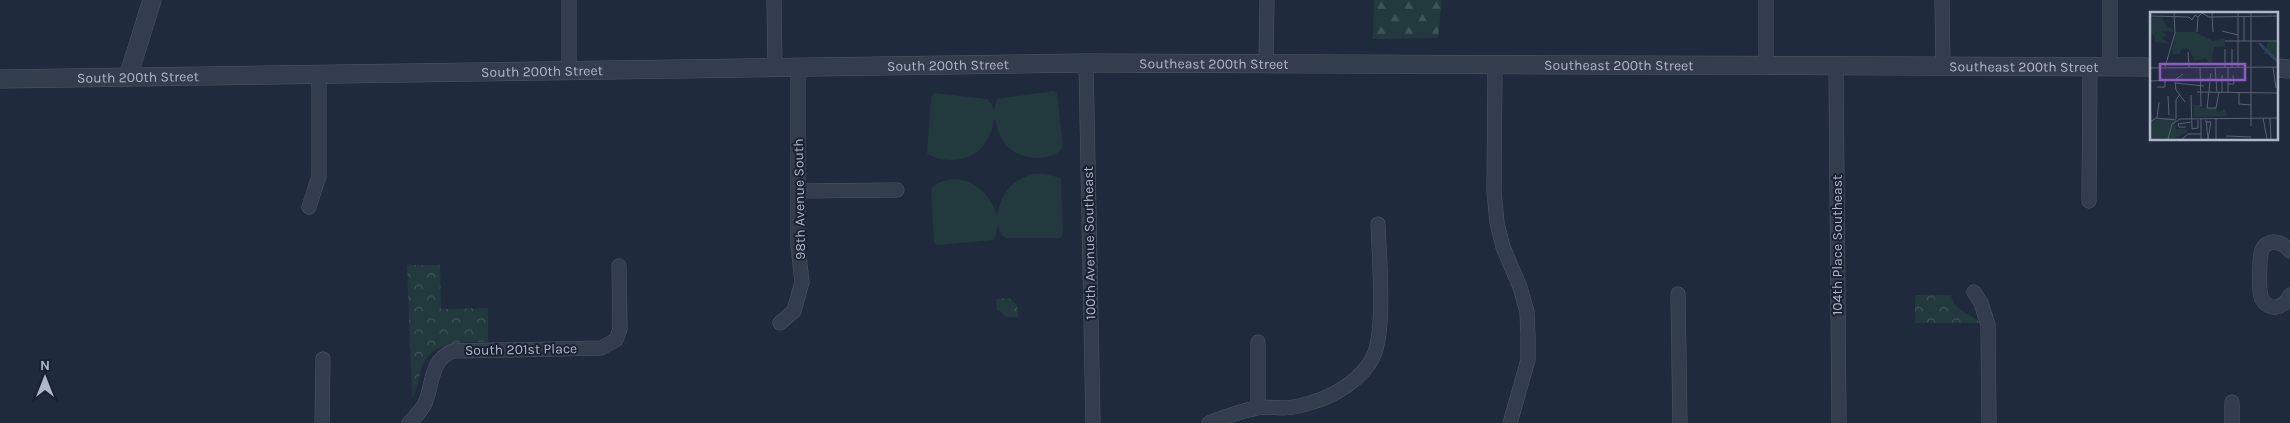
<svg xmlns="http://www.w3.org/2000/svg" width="2290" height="423" viewBox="0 0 2290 423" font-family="Karla,sans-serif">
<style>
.forest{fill:url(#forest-firs)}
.park{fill:url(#park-crowns)}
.pitch{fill:#22393e}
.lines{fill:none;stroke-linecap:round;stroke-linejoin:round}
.minor-casing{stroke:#4f5768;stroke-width:15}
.tertiary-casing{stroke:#4f5768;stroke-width:19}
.minor{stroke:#343d4d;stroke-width:14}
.tertiary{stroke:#343d4d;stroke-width:18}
.labels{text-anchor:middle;stroke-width:4;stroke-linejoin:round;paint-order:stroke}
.street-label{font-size:14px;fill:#afb7c9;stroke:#192232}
.inset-river{fill:none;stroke:#304264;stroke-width:2.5}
.inset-road{fill:none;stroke:#596275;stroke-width:1}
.view{fill:#8d5dc2;fill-opacity:0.15;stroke:#8d5dc2;stroke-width:2.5}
.inset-edge{fill:none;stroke:#afb7c9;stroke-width:2.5}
</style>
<defs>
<pattern id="forest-firs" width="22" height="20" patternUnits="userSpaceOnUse" patternTransform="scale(1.25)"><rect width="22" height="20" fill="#22393e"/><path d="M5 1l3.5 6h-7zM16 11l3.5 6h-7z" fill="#405359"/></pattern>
<pattern id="park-crowns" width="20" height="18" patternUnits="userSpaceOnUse" patternTransform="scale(1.25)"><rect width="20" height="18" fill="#22393e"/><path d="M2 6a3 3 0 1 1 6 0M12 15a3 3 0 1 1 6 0" fill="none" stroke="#405359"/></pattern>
</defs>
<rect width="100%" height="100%" fill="#202a3d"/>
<path class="forest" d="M1374,0H1442L1438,38L1373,39Z"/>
<path class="park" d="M407,265H440L441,309L488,308V342C463,343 431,339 421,369C418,380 418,388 412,399Z
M1915,295H1951C1953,311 1971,313 1980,323H1915Z
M1009,298L1017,305L1018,317H1006L997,309L996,299Z"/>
<path class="pitch" d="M1053,91L1057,93L1063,146C1055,162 1026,160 1013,151C1001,143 997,130 995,118C992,128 990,139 982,147C970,162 942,164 927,153L931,97L934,93L987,99L991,103L994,110L997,99Z
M1034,174H1045L1061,178L1063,235L1060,238H1006L1001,235L998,226L994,240L938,245L934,243L931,189L934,185C961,169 990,188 997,216C1001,193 1011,180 1034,174Z"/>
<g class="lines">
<defs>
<path id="minor" d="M569,0V70
M774,0L775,66
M1942,0L1943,66
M1086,63L1093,423
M1266,63L1267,0
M1495,65L1494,191L1497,223L1503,247L1520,287L1527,312L1528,335V360L1510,423
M1766,66V0
M1836,67L1839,423
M2110,67V0
M799,191L897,190
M2089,201L2090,67
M309,207L319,176V74
M2290,251C2283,242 2268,237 2262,250C2259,256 2259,291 2261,297C2263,303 2270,308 2276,307C2284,306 2287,301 2290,295
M1974,292L1981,303L1988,325L1989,423
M1678,294L1680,423
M780,323L794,311L802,282L798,246V66
M1258,342V407
M322,423L323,359
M409,423C416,416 423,409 426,401C433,382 431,359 453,351L601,348L616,340L620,329L619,266
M1209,423C1225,417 1240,411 1257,408C1265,406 1275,408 1283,408C1293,408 1304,405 1313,402C1335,396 1363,378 1373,357C1386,331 1379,256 1378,224
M2232,423V402"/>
<g id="tertiary">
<path d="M2276,68L2290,69"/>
<path d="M128,77L152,0"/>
<path id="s1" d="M0,79L1086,63L2151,67"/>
</g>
</defs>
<use href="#minor" class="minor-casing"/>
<use href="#tertiary" class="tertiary-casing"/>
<use href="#minor" class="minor"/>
<use href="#tertiary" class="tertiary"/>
</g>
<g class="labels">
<g class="street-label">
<text dy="5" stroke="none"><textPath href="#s1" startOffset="1214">Southeast 200th Street</textPath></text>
<text dy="5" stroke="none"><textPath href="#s1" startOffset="948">South 200th Street</textPath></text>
<text dy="5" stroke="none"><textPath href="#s1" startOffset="1619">Southeast 200th Street</textPath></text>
<text dy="5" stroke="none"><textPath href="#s1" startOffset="2024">Southeast 200th Street</textPath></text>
<text dy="5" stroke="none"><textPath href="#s1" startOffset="542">South 200th Street</textPath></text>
<text dy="5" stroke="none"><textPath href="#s1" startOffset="138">South 200th Street</textPath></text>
<text transform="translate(799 199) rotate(-91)" y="5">98th Avenue South</text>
<text transform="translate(1089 243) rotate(-91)" y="5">100th Avenue Southeast</text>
<text transform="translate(1837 245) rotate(-90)" y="5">104th Place Southeast</text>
<text transform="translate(521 349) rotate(-1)" y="5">South 201st Place</text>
</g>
</g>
<g transform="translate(2150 12)">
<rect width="128" height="128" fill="#202a3d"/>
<path d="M118,30H127V51L120,42H114Z" fill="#22393e"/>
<path d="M12,5L17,15L23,17V20L12,19L17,23L12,26L20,32L5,30V25L0,20V6ZM25,20H45L63,29L75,26V34L64,35L61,54L56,46L44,49L38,36L31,38L30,42H22ZM0,93L3,107L24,105L26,117H38L37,120L23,127H0ZM44,93H50V96H67L68,100L75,97L77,104L44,105Z" fill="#22393e"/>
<path class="inset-river" d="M109,31L128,50"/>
<path class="inset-road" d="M62,0L63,20M101,0V114M0,4L39,5L42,8L45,3L48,5M48,5L52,1L59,5L128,4M94,5V29M72,19L88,23M47,20L48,5M75,29H128M82,37V55M38,40L39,55M15,55L25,21L24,0M50,55L51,95M65,55L67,80M75,55V37M78,55V81M88,55V0M123,55L126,76M0,56L127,55M72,63V80M51,68L60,67L61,61M0,69L25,68L33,62M25,70L26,78L35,90M60,70L57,96H66L69,80M25,71L54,74M78,72H84L83,63M7,75H15V68M47,80L128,81M89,81V92L101,93M41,83L42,117L48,116V108M18,84L19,103M7,106L9,90M51,106V127M66,106V127M113,106L117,127M120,106L121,127M26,107V88L30,82M56,108L58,127M0,110L6,106L26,108M56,110H61L58,127M36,115H29L28,112L41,110M76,124L101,125M18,127L22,112L30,107L128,106M32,127L38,122H51"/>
<path class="view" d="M10,52H95V68H10Z"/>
<rect width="128" height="128" class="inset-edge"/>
</g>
<g transform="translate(45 378)" stroke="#192232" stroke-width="4" paint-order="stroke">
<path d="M0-4L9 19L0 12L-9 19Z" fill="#afb7c9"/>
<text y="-8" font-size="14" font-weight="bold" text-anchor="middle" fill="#afb7c9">N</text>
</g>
</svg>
